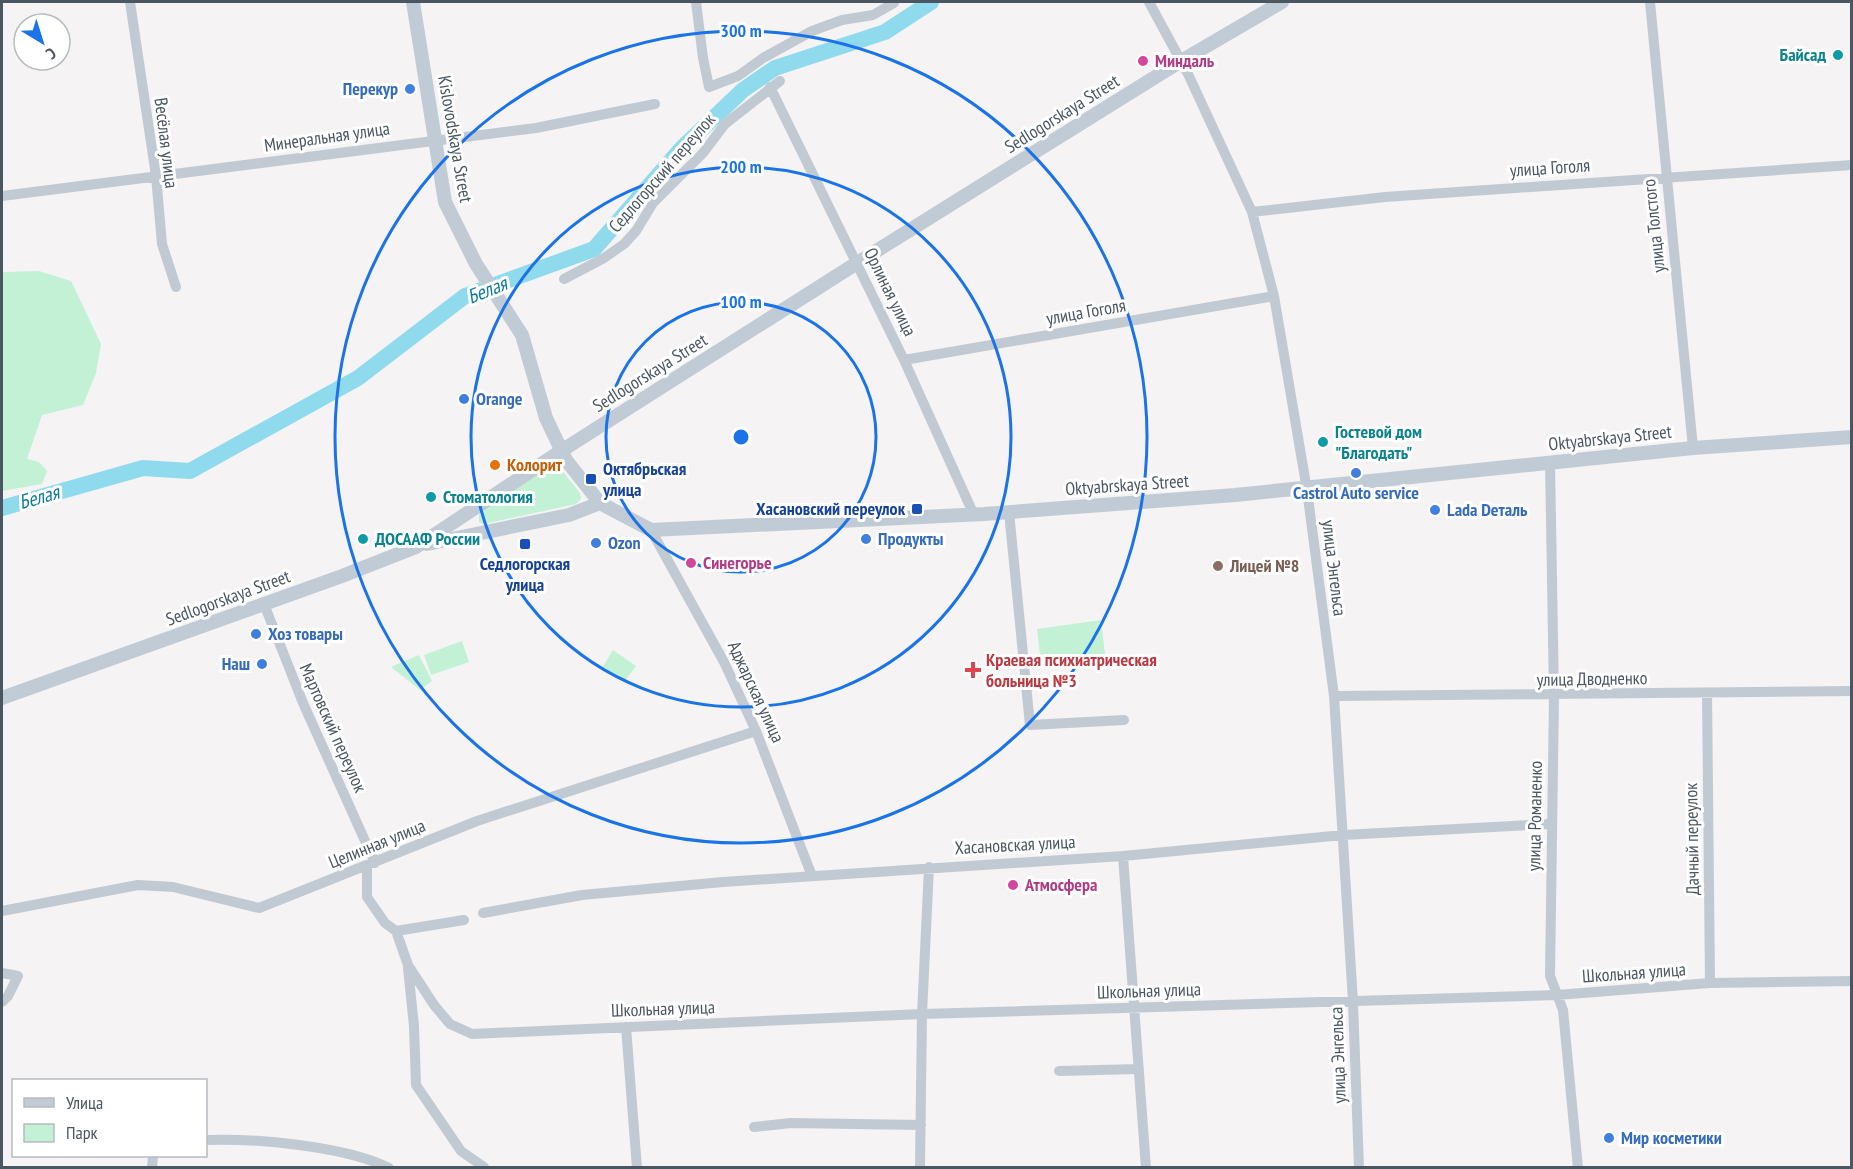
<svg xmlns="http://www.w3.org/2000/svg" width="1853" height="1169" viewBox="0 0 1853 1169" font-family="'PT Sans Narrow',sans-serif">
<style>
.green{fill:#c3f1d5}
.lines{fill:none;stroke-linecap:round;stroke-linejoin:round}
.river{stroke:#90daee;stroke-width:16}
.street{stroke:#c1cad2;stroke-width:10}
.secondary{stroke:#c1cbd6;stroke-width:14}
.ring{fill:none;stroke:#1a73e8;stroke-width:3}
.culture-dot{fill:#0f9aa8;stroke:#fff;stroke-width:2}
.hotel-dot{fill:#d1479c;stroke:#fff;stroke-width:2}
.shop-dot{fill:#3f7fe0;stroke:#fff;stroke-width:2}
.food-dot{fill:#e8710a;stroke:#fff;stroke-width:2}
.transit-dot{fill:#1a4fb4;stroke:#fff;stroke-width:2}
.education-dot{fill:#8d6e63;stroke:#fff;stroke-width:2}
.health-dot{fill:#e0444e;stroke:#fff;stroke-width:2}
.labels{text-anchor:middle;stroke-width:6;stroke-linejoin:round;paint-order:stroke}
.culture-label{font-size:18px;font-weight:bold;fill:#0d838f;stroke:#fff;text-anchor:start}
.hotel-label{font-size:18px;font-weight:bold;fill:#b23c85;stroke:#fff;text-anchor:start}
.shop-label{font-size:18px;font-weight:bold;fill:#366cbe;stroke:#fff;text-anchor:start}
.street-label{font-size:18px;fill:#4a5661;stroke:#fff}
.food-label{font-size:18px;font-weight:bold;fill:#c56008;stroke:#fff;text-anchor:start}
.transit-label{font-size:18px;font-weight:bold;fill:#164399;stroke:#fff;text-anchor:start}
.education-label{font-size:18px;font-weight:bold;fill:#785e54;stroke:#fff;text-anchor:start}
.health-label{font-size:18px;font-weight:bold;fill:#be3a42;stroke:#fff;text-anchor:start}
.water-label{font-size:20px;font-style:italic;fill:#0c7c9b;stroke:#fff}
.centre{fill:#1a73e8;stroke:#fff;stroke-width:3}
.ring-label{font-size:18px;text-anchor:middle;font-weight:bold;fill:#1a73e8;stroke:#fff;stroke-width:6;stroke-linejoin:round;paint-order:stroke}
</style>
<rect width="100%" height="100%" fill="#f5f3f3"/>
<path class="green" d="M39,271L71,281L101,344L96,373L83,405L42,415L27,459L39,462L47,471L42,484L2,491V272Z
M556,463L580,493L581,499L576,504L484,524L479,522V512Z
M1101,620L1105,654L1041,663L1037,629Z
M462,641L469,662L431,675L424,655Z
M613,650L636,666L624,682L602,668Z
M419,655L432,681L420,690L391,667Z"/>
<g class="lines">
<path class="river" d="M2,508L143,468L190,471L358,378L465,296L594,249L682,148L743,90L775,68L885,32L931,2"/>
<path class="street" d="M130,2L156,176L162,244L176,287
M696,2L703,58L709,87L738,76L763,58L812,31L842,20L873,15L894,3
M1149,2L1188,74L1252,212L1274,296L1307,490L1334,696L1353,1002L1359,1168
M1650,2L1693,448
M770,87L904,360L974,515
M2,196L536,128L655,104
M1252,212L1385,197L1852,165
M564,279L604,258L624,244L636,231L653,203L703,153L725,124L780,81
M904,360L1274,296
M1550,462L1554,696L1550,976L1563,1010L1578,1168
M1009,512L1030,725L1124,720
M651,530L724,662L756,731L812,876
M264,604L303,703L375,863
M1707,693L1710,983
M1334,696L1852,691
M1123,856L1146,1168
M367,867V897L385,923L396,931L408,965L434,1005L450,1024L472,1034L922,1014L1557,995L1710,983L1852,981
M2,911L138,885L173,887L259,908L477,821L756,731
M483,913L582,895L723,882L1123,856L1343,835L1550,824
M396,931L464,920
M408,968L414,1026L416,1085L461,1151L484,1167
M2,973L18,976L8,996L2,1002
M626,1027L637,1168
M1059,1071L1139,1069
M754,1127L791,1123L921,1125
M206,1140C254,1138 345,1146 389,1168
M152,1168L153,1156
M920,1168L922,1014L929,867"/>
<path class="secondary" d="M413,2L445,202L476,264L522,335L546,418L566,460L600,503L651,530L984,514L1235,495L1693,448L1852,437
M427,544L569,515L600,503
M2,698L342,576L416,547L561,451L857,263L1181,61L1282,2"/>
</g>
<g class="ring">
<circle cx="741" cy="437" r="135"/>
<circle cx="741" cy="437" r="270"/>
<circle cx="741" cy="437" r="406"/>
</g>
<g class="culture-dot">
<circle cx="1838" cy="55" r="6"/>
<circle cx="1323" cy="442" r="6"/>
<circle cx="431" cy="497" r="6"/>
<circle cx="363" cy="539" r="6"/>
</g>
<g class="hotel-dot">
<circle cx="1143" cy="61" r="6"/>
<circle cx="691" cy="563" r="6"/>
<circle cx="1013" cy="885" r="6"/>
</g>
<g class="shop-dot">
<circle cx="410" cy="89" r="6"/>
<circle cx="464" cy="399" r="6"/>
<circle cx="1356" cy="473" r="6"/>
<circle cx="1435" cy="510" r="6"/>
<circle cx="866" cy="539" r="6"/>
<circle cx="596" cy="543" r="6"/>
<circle cx="256" cy="634" r="6"/>
<circle cx="262" cy="664" r="6"/>
<circle cx="1609" cy="1138" r="6"/>
</g>
<circle class="food-dot" cx="495" cy="465" r="6"/>
<g class="transit-dot">
<rect x="585" y="473" width="12" height="12" rx="3"/>
<rect x="911" y="503" width="12" height="12" rx="3"/>
<rect x="519" y="538" width="12" height="12" rx="3"/>
</g>
<circle class="education-dot" cx="1218" cy="566" r="6"/>
<path class="health-dot" d="M970 661h6v6h6v6h-6v6h-6v-6h-6v-6h6z"/>
<g class="labels">
<g class="culture-label">
<text x="1826" y="61" text-anchor="end">Байсад</text>
<text x="1335" y="438">Гостевой дом<tspan x="1335" dy="21">"Благодать"</tspan></text>
<text x="443" y="503">Стоматология</text>
<text x="375" y="545">ДОСААФ России</text>
</g>
<g class="hotel-label">
<text x="1155" y="67">Миндаль</text>
<text x="703" y="569">Синегорье</text>
<text x="1025" y="891">Атмосфера</text>
</g>
<g class="shop-label">
<text x="398" y="95" text-anchor="end">Перекур</text>
<text x="476" y="405">Orange</text>
<text x="1356" y="499" text-anchor="middle">Castrol Auto service</text>
<text x="1447" y="516">Lada Dеталь</text>
<text x="878" y="545">Продукты</text>
<text x="608" y="549">Ozon</text>
<text x="268" y="640">Хоз товары</text>
<text x="250" y="670" text-anchor="end">Наш</text>
<text x="1621" y="1144">Мир косметики</text>
</g>
<g class="street-label">
<text transform="translate(1062 114) rotate(-32)" y="6">Sedlogorskaya Street</text>
<text transform="translate(327 137) rotate(-8)" y="6">Минеральная улица</text>
<text transform="translate(455 139) rotate(80)" y="6">Kislovodskaya Street</text>
<text transform="translate(166 143) rotate(83)" y="6">Весёлая улица</text>
<text transform="translate(1550 168) rotate(-4)" y="6">улица Гоголя</text>
<text transform="translate(662 173) rotate(-49)" y="6">Седлогорский переулок</text>
<text transform="translate(1654 226) rotate(-96)" y="6">улица Толстого</text>
<text transform="translate(890 292) rotate(64)" y="6">Орлиная улица</text>
<text transform="translate(1086 312) rotate(-10)" y="6">улица Гоголя</text>
<text transform="translate(650 373) rotate(-32)" y="6">Sedlogorskaya Street</text>
<text transform="translate(1610 438) rotate(-6)" y="6">Oktyabrskaya Street</text>
<text transform="translate(1127 485) rotate(-4)" y="6">Oktyabrskaya Street</text>
<text transform="translate(1334 568) rotate(83)" y="6">улица Энгельса</text>
<text transform="translate(228 598) rotate(-20)" y="6">Sedlogorskaya Street</text>
<text transform="translate(1592 679) rotate(-1)" y="6">улица Дводненко</text>
<text transform="translate(756 692) rotate(65)" y="6">Аджарская улица</text>
<text transform="translate(333 728) rotate(66)" y="6">Мартовский переулок</text>
<text transform="translate(1535 816) rotate(-89)" y="6">улица Романенко</text>
<text transform="translate(1692 839) rotate(-91)" y="6">Дачный переулок</text>
<text transform="translate(377 844) rotate(-22)" y="6">Целинная улица</text>
<text transform="translate(1015 845) rotate(-3)" y="6">Хасановская улица</text>
<text transform="translate(1634 973) rotate(-4)" y="6">Школьная улица</text>
<text transform="translate(1149 991) rotate(-2)" y="6">Школьная улица</text>
<text transform="translate(663 1009) rotate(-2)" y="6">Школьная улица</text>
<text transform="translate(1338 1055) rotate(-92)" y="6">улица Энгельса</text>
</g>
<g class="food-label">
<text x="507" y="471">Колорит</text>
</g>
<g class="transit-label">
<text x="603" y="475">Октябрьская<tspan x="603" dy="21">улица</tspan></text>
<text x="905" y="515" text-anchor="end">Хасановский переулок</text>
<text x="525" y="570" text-anchor="middle">Седлогорская<tspan x="525" dy="21">улица</tspan></text>
</g>
<g class="education-label">
<text x="1230" y="572">Лицей №8</text>
</g>
<g class="health-label">
<text x="986" y="666">Краевая психиатрическая<tspan x="986" dy="21">больница №3</tspan></text>
</g>
<g class="water-label">
<text transform="translate(487 290) rotate(-22)" y="7">Белая</text>
<text transform="translate(39 497) rotate(-16)" y="7">Белая</text>
</g>
</g>
<circle cx="741" cy="437" r="9" class="centre"/>
<g class="ring-label">
<text x="741" y="37">300 m</text>
<text x="741" y="173">200 m</text>
<text x="741" y="308">100 m</text>
</g>
<rect width="1853" height="1169" fill="none" stroke="#4a5661" stroke-width="6"/>
<rect x="12" y="1079" width="195" height="78" fill="#ffffff" stroke="#b7bbc0" stroke-width="1.5"/>
<rect x="24" y="1098" width="30" height="9" fill="#c1cbd6" stroke="#b7bbc0" stroke-width="1.5"/>
<text x="66" y="1109" font-size="18" fill="#4a5661">Улица</text>
<rect x="24" y="1124" width="30" height="18" fill="#c3f1d5" stroke="#b7bbc0" stroke-width="1.5"/>
<text x="66" y="1139" font-size="18" fill="#4a5661">Парк</text>
<g transform="translate(42 42) rotate(142)"><circle r="28" fill="#ffffff" stroke="#b7bbc0" stroke-width="1.5"/>
<path d="M0-4.5L10 22L0 15L-10 22Z" fill="#1a73e8"/>
<text y="-9" font-size="16" font-weight="bold" text-anchor="middle" fill="#4a5661">С</text>
</g>
</svg>
